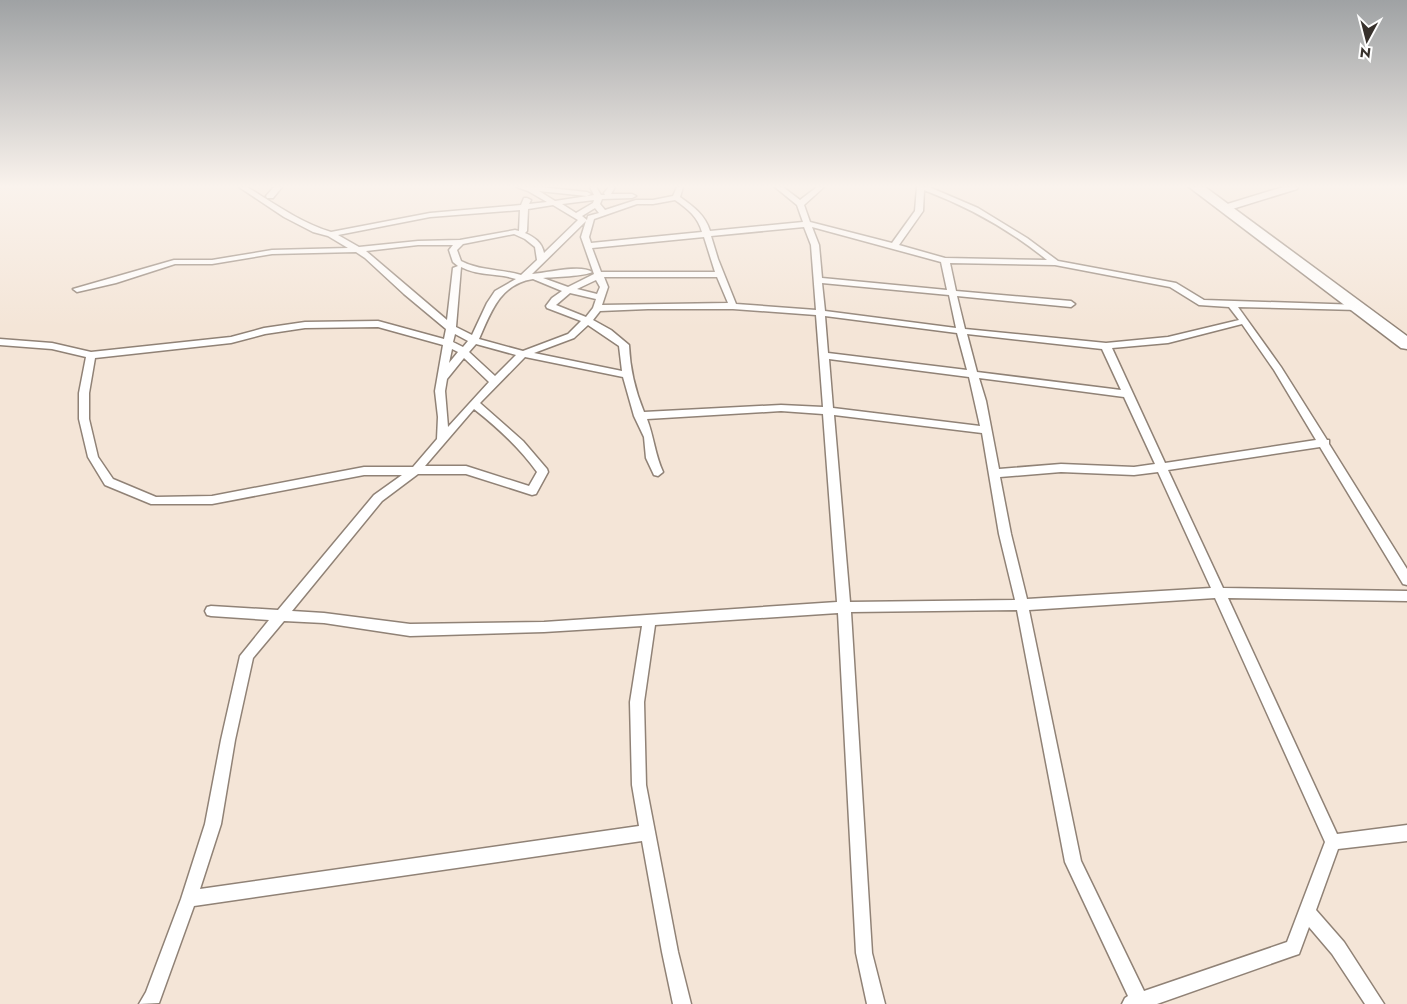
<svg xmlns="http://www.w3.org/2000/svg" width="1407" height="1004" viewBox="0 0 1407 1004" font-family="Jost,sans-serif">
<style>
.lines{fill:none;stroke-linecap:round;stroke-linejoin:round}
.street-casing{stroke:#908276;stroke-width:3}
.secondary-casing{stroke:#908276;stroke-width:3}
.highway-casing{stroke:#908276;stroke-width:3}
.street{fill:#fff;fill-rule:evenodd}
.secondary{fill:#fff;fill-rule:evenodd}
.highway{fill:#fff;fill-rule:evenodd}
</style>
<rect width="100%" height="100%" fill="#f4e5d7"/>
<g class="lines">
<defs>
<path id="street" d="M239,187H247C273,203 301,223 331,232L430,213L521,205L524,198H527L531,200L529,204L547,202L528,191L517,187H540L587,192L591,194L587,196L539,191L555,201L594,195L590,187H596L601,195H605L604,193L609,187H615L611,194H632L636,196L632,198L602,199L600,204L605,210L636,200H653L673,196L677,187H683L680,197C694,207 705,215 710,231L803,222L797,205L775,187H783L800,200L817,187H824L804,205L810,222L892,243L915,211L917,187H929L978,208L1027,238L1058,261L1176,283L1204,300L1361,305L1362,307L1358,310L1238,307L1281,367L1327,440H1329V444L1407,569V585L1403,584L1320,447L1168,470L1223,588L1407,591V601L1228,598L1337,834L1407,825V841L1338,849L1316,910L1344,942L1384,1004H1365L1332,954L1309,927L1299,954L1293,956L1157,1004H1122L1125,998L1128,996L1065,862L1017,610L851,612L872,953L885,1004H867L856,953L838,613L655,625L644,702L646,785L678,952L691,1004H673L662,952L642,841L194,906L159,1003L139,1004L146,992L181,899L205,824L221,740L240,656L269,620L211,616L207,615L205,611L207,607L211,606L278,610L374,495L402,475H364L212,504H151L105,485L88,457L79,419V393L86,357L52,349L0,345V339L52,343L91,352L231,337L264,328L305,322L378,321L444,339L446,329L404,294L365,258L356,252L272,254L212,264H175L116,283L77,292L73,289L174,260H212L272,250L348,248L328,236L313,232L284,217ZM924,190C969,207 1010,230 1047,260L945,258L899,245L923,211ZM594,200L593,203L576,213L562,204ZM675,200C688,209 698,217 702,232L591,243L589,237L594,219L637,204H653ZM553,205L578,220L544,253C542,242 534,237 525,233L527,231L528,209ZM595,208L599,213L588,216L587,220L582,216ZM520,210L519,231L515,230L460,240L418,241L359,247L338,235L430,217ZM586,221L581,237L594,274L568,287L543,278C553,277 587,276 592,272C581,264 546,273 532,274ZM804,227L811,245L816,310L736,304L718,259L711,236ZM812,227L941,262L947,290L822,278L819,245ZM514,234L525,239L535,247L537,260L521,275C501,269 480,271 461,261L457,250L463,244ZM704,237L715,272H601L592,248ZM418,245H453L449,250L453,262L458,266L453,268L447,320L366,251ZM950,263L1055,265L1170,287L1199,305L1229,307L1239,320L1168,337L1106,343L965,329L957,296L1071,307L1075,304L1071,301L956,291ZM461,267C477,276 498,273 516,279L495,291L487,303L472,335L456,327ZM604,277H717L728,303L602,305L608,287ZM533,279L562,291L552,298L546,306L547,308L581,321L568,334L523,351L479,339C491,312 500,284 533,279ZM596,280L600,287L597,294L577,289ZM822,283L949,295L956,328L825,311ZM570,293L596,299L593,308L586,317L556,305ZM648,309H733L816,315L823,407L781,405L644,412C635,390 630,369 629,345L611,330L593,320L600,311ZM825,316L957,333L967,370L828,353ZM1242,324L1274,370L1316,440L1165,463L1112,348L1168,343ZM588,325L619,346L622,371L534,353L574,338ZM378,327L443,345L435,391L438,417L437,439L413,467H364L212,496L156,497L113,479L98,457L89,419V393L95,358L231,343L265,334L305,328ZM455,334L468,341L463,347L453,342ZM967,334L1102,349L1121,390L977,372ZM476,344L516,355L495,376L469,352ZM452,349L458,352L449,363ZM525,357L623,377L634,416L644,437L646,458L654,475L658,476L663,472C655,455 654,437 647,419L781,411L823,414L837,602L544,622L410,624L324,613L292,611L382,501L418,474H466L532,495L536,494L548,472L547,469L523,441L480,403ZM464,358L489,382L448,427L445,391L447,379ZM829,359L969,377L980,426L833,408ZM979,378L1124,397L1155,464L1134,467L1061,464L999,469L986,401ZM474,409C498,428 520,448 537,472L529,486L466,466H425ZM834,415L982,433L999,534L1015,600L850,602ZM1061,472L1134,475L1158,472L1211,588L1027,599L1011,534L1000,477ZM1215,598L1325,842L1287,942L1144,991L1081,861L1029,610ZM284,621L324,623L410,636L544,632L642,626L630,702L632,785L639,826L200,889L221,824L235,740L253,658Z
M274,187H282L273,198H267L266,196Z"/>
<path id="secondary" d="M1283,187H1298L1297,189L1229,210H1221L1220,208L1221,206Z"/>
<path id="highway" d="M1189,187H1205L1407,336V349L1401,348Z"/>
</defs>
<use href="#street" class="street-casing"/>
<use href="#secondary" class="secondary-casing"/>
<use href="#highway" class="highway-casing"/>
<use href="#street" class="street"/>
<use href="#secondary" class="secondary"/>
<use href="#highway" class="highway"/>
</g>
<linearGradient id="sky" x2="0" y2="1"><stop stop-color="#9fa2a4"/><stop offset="0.57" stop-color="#faf3ed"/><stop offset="1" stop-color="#faf3ed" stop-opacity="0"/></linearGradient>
<rect width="1407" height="327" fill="url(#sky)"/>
<g transform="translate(1367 40) rotate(187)" stroke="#ffffff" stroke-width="4" paint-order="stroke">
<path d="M0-4L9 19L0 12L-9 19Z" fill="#37312c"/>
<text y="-8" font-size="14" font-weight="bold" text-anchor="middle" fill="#37312c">N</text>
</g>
</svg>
